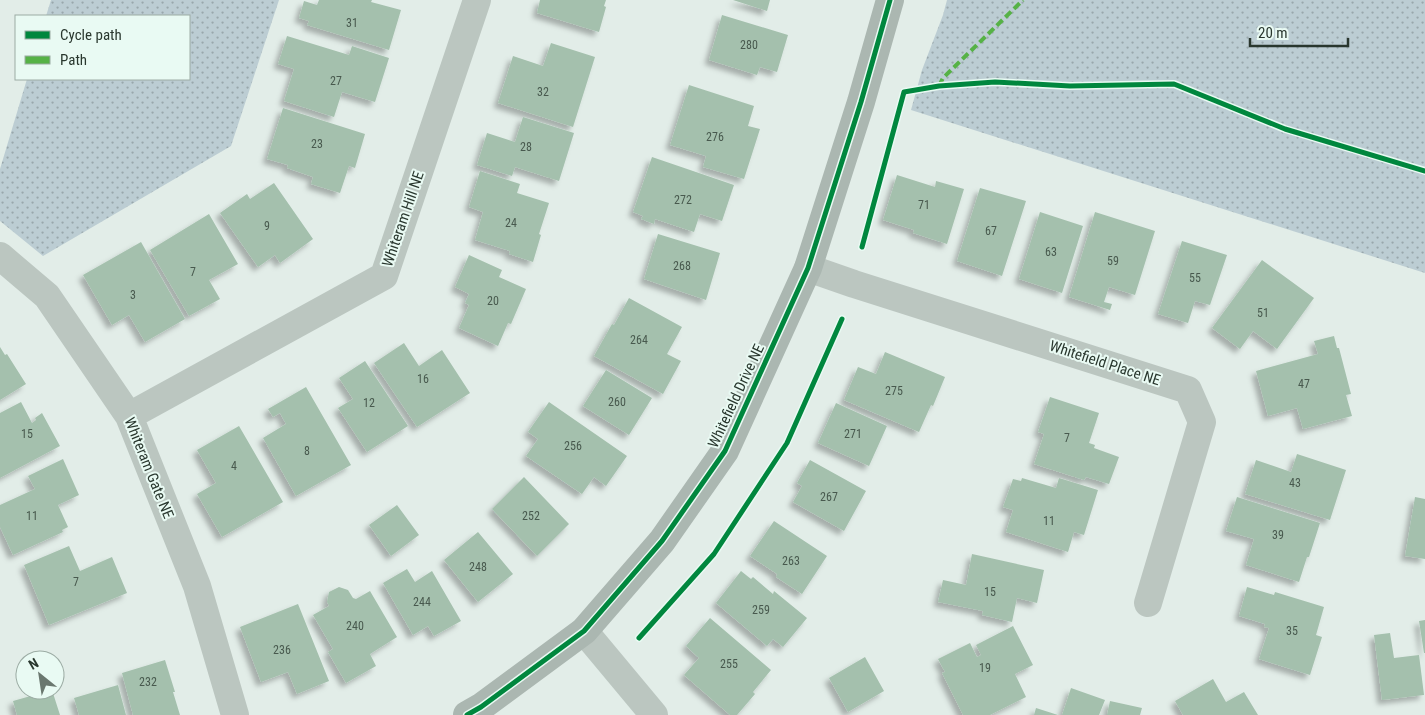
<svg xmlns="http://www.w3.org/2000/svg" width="1425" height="715" viewBox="0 0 1425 715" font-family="'Roboto Condensed',sans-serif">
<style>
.grass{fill:url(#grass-dots)}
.building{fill:#a4c0ad;filter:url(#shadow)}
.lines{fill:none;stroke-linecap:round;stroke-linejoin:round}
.street{stroke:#bbc6c0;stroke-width:28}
.secondary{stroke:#abb7b1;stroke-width:28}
.quiet{stroke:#56b246;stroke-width:4;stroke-dasharray:8 4;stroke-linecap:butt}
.cycleway-casing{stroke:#e9faf3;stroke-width:8}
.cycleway{stroke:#00873e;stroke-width:5}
.labels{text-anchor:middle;stroke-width:4;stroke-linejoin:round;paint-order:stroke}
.number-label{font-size:12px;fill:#48594e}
.street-label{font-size:15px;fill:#29372e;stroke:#e9faf3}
</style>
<defs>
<pattern id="grass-dots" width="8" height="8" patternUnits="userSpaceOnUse" patternTransform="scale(1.25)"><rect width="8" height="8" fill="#bccdd3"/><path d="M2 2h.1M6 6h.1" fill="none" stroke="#99a7ac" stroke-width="1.8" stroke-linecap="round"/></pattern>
<filter id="shadow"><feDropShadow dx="-4.5" dy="4.5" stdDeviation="2.5" flood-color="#0004"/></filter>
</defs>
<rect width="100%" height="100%" fill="#e2ede8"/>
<path class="grass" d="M51,0H279L231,146L43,256L0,221V169L27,79H189V16H46Z
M947,0H1425V273L911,110L922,70L943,15Z"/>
<path class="building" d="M319,0H372L371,2L401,10L389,50L307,25L309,21L299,18L304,1L317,5Z
M540,0H606L604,6L606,7L599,32L537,13Z
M733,0H770L767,11Z
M722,15L788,35L777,72L760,67L757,75L709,60Z
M287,36L349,55L352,46L389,58L375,102L342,92L334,117L284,101L294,69L278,64Z
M551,43L595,57L573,127L498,103L513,56L543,66Z
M689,85L754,106L748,126L760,129L744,179L703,167L706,156L670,145Z
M283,108L365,134L355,168L349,166L340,193L311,184L313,177L287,168L288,165L267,159Z
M523,117L574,133L559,181L515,167L512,176L477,165L487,133L515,142Z
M652,157L734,185L722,221L700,214L694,232L655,219L654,224L641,219L643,216L633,212Z
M480,171L520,184L517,193L549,203L539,234L541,235L533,262L509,254L510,251L475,240L483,212L469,207Z
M897,175L935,187L936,181L964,189L947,244L913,233L914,230L883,220Z
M274,183L313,239L280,263L275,255L258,267L220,213L247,194L250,199Z
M980,188L1026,201L1002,276L957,261Z
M1040,212L1083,226L1062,293L1019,279Z
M1095,212L1155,231L1135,295L1109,287L1104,302L1112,304L1110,310L1069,297Z
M209,214L238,264L209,280L220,299L189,316L150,250Z
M658,234L720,253L706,300L644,279Z
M1182,241L1227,255L1210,305L1195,301L1188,323L1158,314Z
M141,242L185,319L145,342L129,315L112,325L83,275Z
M469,255L502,270L499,277L526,289L511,324L508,323L498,346L459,328L469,305L465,303L469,294L455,287Z
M1262,260L1314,298L1277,349L1253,331L1240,349L1212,328Z
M629,298L682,327L667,354L681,361L663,394L594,356L612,324L614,325Z
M1334,336L1337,348H1339L1351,394L1346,395L1352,416L1303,429L1297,408L1268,416L1256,371L1318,354L1314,341Z
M404,343L419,366L442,350L470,393L417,427L374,363Z
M0,347L5,355L7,354L26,384L0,400Z
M885,352L945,377L933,406L931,405L919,432L844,400L858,367L876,374Z
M365,361L408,426L367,452L338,408L353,399L339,378Z
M606,370L652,398L629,435L583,406Z
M306,387L351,465L296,496L263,438L286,424L280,413L273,417L268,409Z
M1050,397L1099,413L1089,443L1095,445L1094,448L1119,457L1109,484L1086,477L1084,480L1034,464L1044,434L1038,432Z
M21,402L32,423L36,420L35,418L42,413L60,446L0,478V413Z
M549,402L627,456L606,486L594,477L582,494L526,456L538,439L528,432Z
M836,403L887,426L869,466L818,443Z
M239,426L283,502L222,537L197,494L216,483L197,450Z
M1297,454L1346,470L1330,520L1245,494L1256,460L1291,472Z
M63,459L79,495L58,505L68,527L62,530L63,532L13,555L0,527V505L35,489L28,476Z
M810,460L866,491L844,531L793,502L802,486L797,483Z
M524,477L569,524L537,556L492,509Z
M1022,478L1056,488L1059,478L1098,490L1084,535L1074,532L1068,552L1006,532L1013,510L1003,507L1013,479L1021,481Z
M1237,497L1320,523L1309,557H1307L1299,582L1246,565L1254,539L1226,531Z
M1415,497L1425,499V559L1405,556Z
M397,505L419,535L391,556L369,525Z
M774,521L827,556L802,594L776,577L777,574L750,556Z
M478,532L513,574L478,602L444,560Z
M69,546L80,571L112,557L127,593L49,625L24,565Z
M972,554L1044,570L1037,603L1017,598L1012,622L982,615L983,611L938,602L943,580L966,585Z
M407,569L415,582L432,571L461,621L434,636L428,626L413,635L383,583Z
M741,571L751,579L753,577L773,594L774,591L807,618L783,647L773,639L767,646L716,603Z
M339,587L348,590L353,598L356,599L370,591L397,637L370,654L376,666L346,683L328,652L333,649L313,615L329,606L327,602L329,592Z
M1247,587L1274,595L1275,592L1324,607L1316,635L1322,637L1310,675L1259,659L1269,628L1264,627L1265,624L1239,616Z
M298,604L329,681L297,694L288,672L261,682L240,627Z
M710,618L771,670L753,692L755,694L737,715H730L684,675L699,658L686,646Z
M1425,620V653H1424L1419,621Z
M1013,626L1033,665L1015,674L1026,697L990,715H963L942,673L945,672L938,659L970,643L977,657L981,655L976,645Z
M1390,633L1394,658L1419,655L1424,695L1382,700L1374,635Z
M865,657L884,691L848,712L829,678Z
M165,660L175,692H173L180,715H133L122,673Z
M1213,679L1226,702L1244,692L1258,715H1183L1175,701Z
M118,685L126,715H79L74,698Z
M1071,688L1105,700L1099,715H1062Z
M52,690L60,715H17L13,701Z
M1110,701L1142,708L1140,715H1107Z
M1036,708L1058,715H1034Z"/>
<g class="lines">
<path class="street" d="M0,256L47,296L129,416L197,586L235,715
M808,268L854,284L1188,390L1202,422L1148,603
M129,416L384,276L477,0
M584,631L654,715"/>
<path class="secondary" d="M467,715L481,707L584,631L662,541L725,451L808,268L861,102L890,0"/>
<path class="quiet" d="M939,86L943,78L1023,0"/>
<defs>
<path id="cycleway" d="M862,247L904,92L939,86L995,82L1070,86L1174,84L1285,129L1425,171
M639,638L714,554L787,443L842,319
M467,715L481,707L584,631L662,541L725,451L808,268L861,102L890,0"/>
</defs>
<use href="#cycleway" class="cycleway-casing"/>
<use href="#cycleway" class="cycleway"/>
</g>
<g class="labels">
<g class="number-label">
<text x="352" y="27">31</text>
<text x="749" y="49">280</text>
<text x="336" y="85">27</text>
<text x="543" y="96">32</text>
<text x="715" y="141">276</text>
<text x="317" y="148">23</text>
<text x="526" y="151">28</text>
<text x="683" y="204">272</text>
<text x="924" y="209">71</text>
<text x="511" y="227">24</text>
<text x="267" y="230">9</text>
<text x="991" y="235">67</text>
<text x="1051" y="256">63</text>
<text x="1113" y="265">59</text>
<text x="682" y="270">268</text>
<text x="193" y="276">7</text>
<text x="1195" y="282">55</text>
<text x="133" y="299">3</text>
<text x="493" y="305">20</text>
<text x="1263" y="317">51</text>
<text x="639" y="344">264</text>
<text x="423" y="383">16</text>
<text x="1304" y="388">47</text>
<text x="894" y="395">275</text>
<text x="617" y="406">260</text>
<text x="369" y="407">12</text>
<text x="27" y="438">15</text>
<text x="853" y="438">271</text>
<text x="1067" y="442">7</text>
<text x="573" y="450">256</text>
<text x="307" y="455">8</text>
<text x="234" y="470">4</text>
<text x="1295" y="487">43</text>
<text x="829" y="501">267</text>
<text x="32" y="520">11</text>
<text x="531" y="520">252</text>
<text x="1049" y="525">11</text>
<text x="1278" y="539">39</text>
<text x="791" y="565">263</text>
<text x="478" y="571">248</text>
<text x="76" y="586">7</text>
<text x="990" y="596">15</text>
<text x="422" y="606">244</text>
<text x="761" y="614">259</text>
<text x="355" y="630">240</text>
<text x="1292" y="635">35</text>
<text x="282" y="654">236</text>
<text x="729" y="668">255</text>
<text x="985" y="672">19</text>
<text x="148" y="686">232</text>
</g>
<g class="street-label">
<text transform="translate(403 219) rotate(-71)" y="5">Whiteram Hill NE</text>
<text transform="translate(1105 363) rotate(18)" y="5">Whitefield Place NE</text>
<text transform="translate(736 396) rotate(-65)" y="5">Whitefield Drive NE</text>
<text transform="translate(149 468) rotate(68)" y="5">Whiteram Gate NE</text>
</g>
</g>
<rect x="15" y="15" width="175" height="65" fill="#e9faf3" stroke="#9caca4"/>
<rect x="25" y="31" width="25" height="8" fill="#00873e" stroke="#9caca4"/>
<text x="60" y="40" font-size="15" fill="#29372e">Cycle path</text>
<rect x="25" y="56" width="25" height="8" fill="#56b246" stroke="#9caca4"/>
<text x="60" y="65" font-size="15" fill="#29372e">Path</text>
<g transform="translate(40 675) rotate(330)"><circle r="24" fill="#e9faf3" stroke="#9caca4"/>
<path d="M0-4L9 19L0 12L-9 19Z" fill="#6a776f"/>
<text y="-8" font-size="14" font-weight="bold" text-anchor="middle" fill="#29372e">N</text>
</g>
<path d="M1250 38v8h98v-8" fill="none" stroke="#29372e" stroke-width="2.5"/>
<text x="1258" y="38" font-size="15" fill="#29372e" stroke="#e9faf3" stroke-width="4" paint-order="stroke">20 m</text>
</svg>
